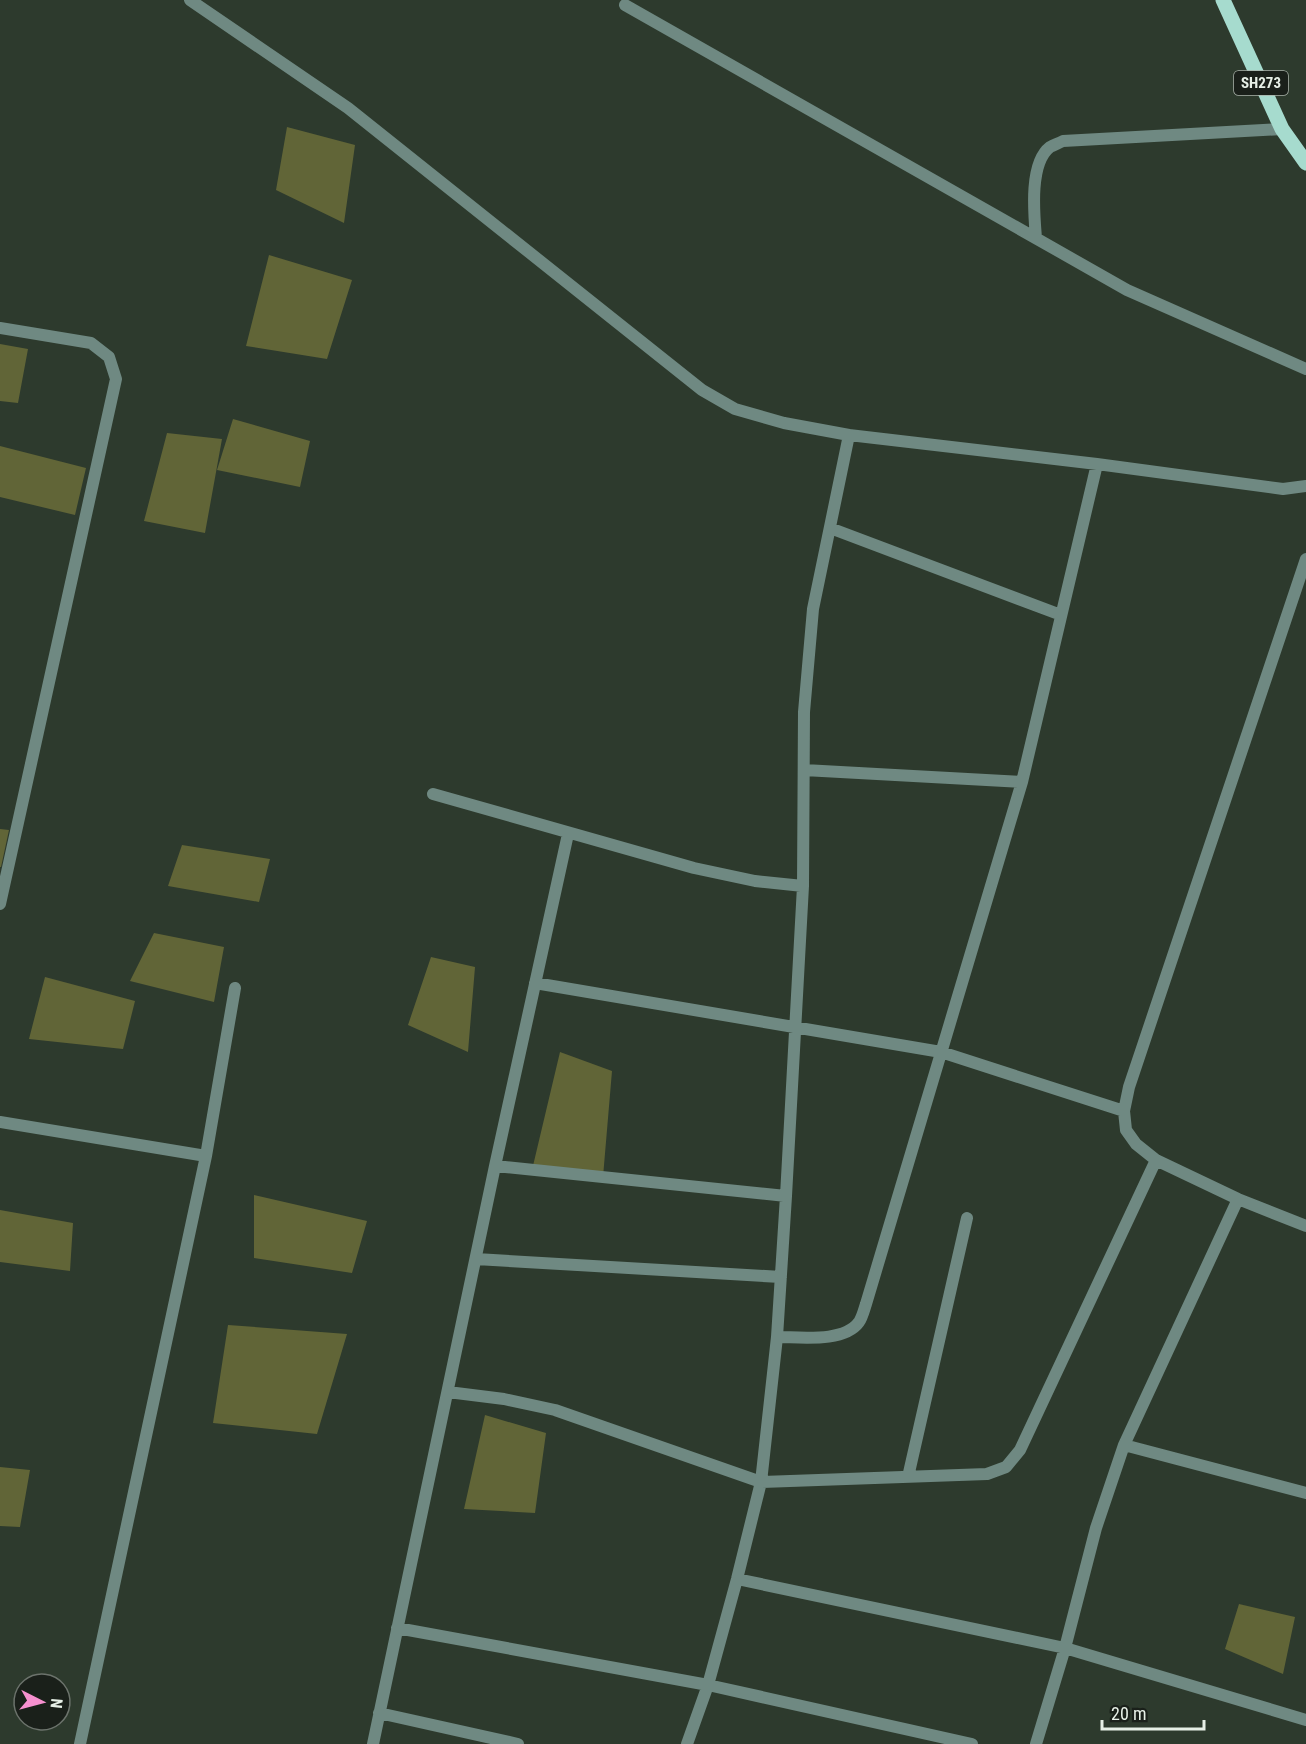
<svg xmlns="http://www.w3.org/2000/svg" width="1306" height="1744" viewBox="0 0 1306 1744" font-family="'Roboto Condensed',sans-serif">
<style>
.building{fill:#616537}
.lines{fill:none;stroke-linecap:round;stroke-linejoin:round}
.minor{stroke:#6f8982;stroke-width:12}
.primary{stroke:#a6dbce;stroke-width:15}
.labels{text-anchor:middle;stroke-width:4.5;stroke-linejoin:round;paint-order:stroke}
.shield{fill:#1a201a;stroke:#aab2aa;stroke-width:1.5}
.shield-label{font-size:15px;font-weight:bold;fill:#e7f0e7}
</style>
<rect width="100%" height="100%" fill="#2d3a2d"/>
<path class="building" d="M287,127L355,145L344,223L276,190Z
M269,255L352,280L327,359L246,346Z
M0,344L28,349L18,403L0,401Z
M233,419L310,441L300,487L217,470Z
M167,433L222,439L205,533L144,521Z
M0,446L86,468L75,515L0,497Z
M0,829L9,830L1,867H0Z
M182,845L270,859L259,902L168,886Z
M154,933L224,947L214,1002L130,981Z
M431,957L475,967L468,1052L408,1025Z
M45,977L135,1001L123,1049L29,1039Z
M560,1052L612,1071L603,1177L532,1170Z
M254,1195L367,1221L352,1273L254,1258Z
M0,1210L73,1223L70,1271L0,1262Z
M228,1325L347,1334L317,1434L213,1423Z
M485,1415L546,1433L535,1513L464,1509Z
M0,1467L30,1470L20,1527L0,1526Z
M1239,1604L1295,1617L1283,1674L1225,1649Z"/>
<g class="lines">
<path class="minor" d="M190,0L348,108L702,390L735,409L784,423L849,435L1097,464L1283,489L1306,486
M625,5L1127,290L1306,369
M1036,238C1034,214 1029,163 1050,147C1054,145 1059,143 1063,141L1282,129
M0,328L91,343L109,357L116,379L0,904
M830,528L1061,615
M1306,559L1129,1087L1124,1111L1126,1130L1136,1144L1156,1160L1238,1199L1306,1226
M804,770L1022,782
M433,794L694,868L755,881L803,886
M535,983L941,1052L1124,1111
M0,1122L206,1156
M495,1166L786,1196
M476,1259L781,1277
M777,1337C800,1337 844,1343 859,1322C862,1318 864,1310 866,1304L1022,782L1097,464
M448,1392L504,1399L555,1410L761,1482L987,1474L1006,1467L1020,1450L1156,1160
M1124,1445L1306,1493
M908,1477L967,1218
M737,1579L1065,1648L1306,1720
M397,1628L708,1685L972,1744
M379,1713L518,1744
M80,1744L206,1156L235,988
M373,1744L495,1166L568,834
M687,1744L708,1685L737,1579L761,1482L777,1337L786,1196L803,886L804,712L813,609L849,435
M1036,1744L1065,1648L1096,1528L1124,1445L1238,1199"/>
<path class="primary" d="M1223,0L1282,129L1306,163"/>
</g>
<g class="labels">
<rect class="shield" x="1234" y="71" width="54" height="24" rx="4.5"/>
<g class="shield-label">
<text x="1261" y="88">SH273</text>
</g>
</g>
<g transform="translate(42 1702) rotate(96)"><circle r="28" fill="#1a201a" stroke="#6c736c" stroke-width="1.5"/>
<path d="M0-4.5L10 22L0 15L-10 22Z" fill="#f690cf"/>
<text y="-9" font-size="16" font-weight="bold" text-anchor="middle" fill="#e7f0e7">N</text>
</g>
<path d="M1102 1720v9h102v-9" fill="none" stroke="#e7f0e7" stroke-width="3"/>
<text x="1111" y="1720" font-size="18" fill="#e7f0e7" stroke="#1a201a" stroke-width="4.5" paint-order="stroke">20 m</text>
</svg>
